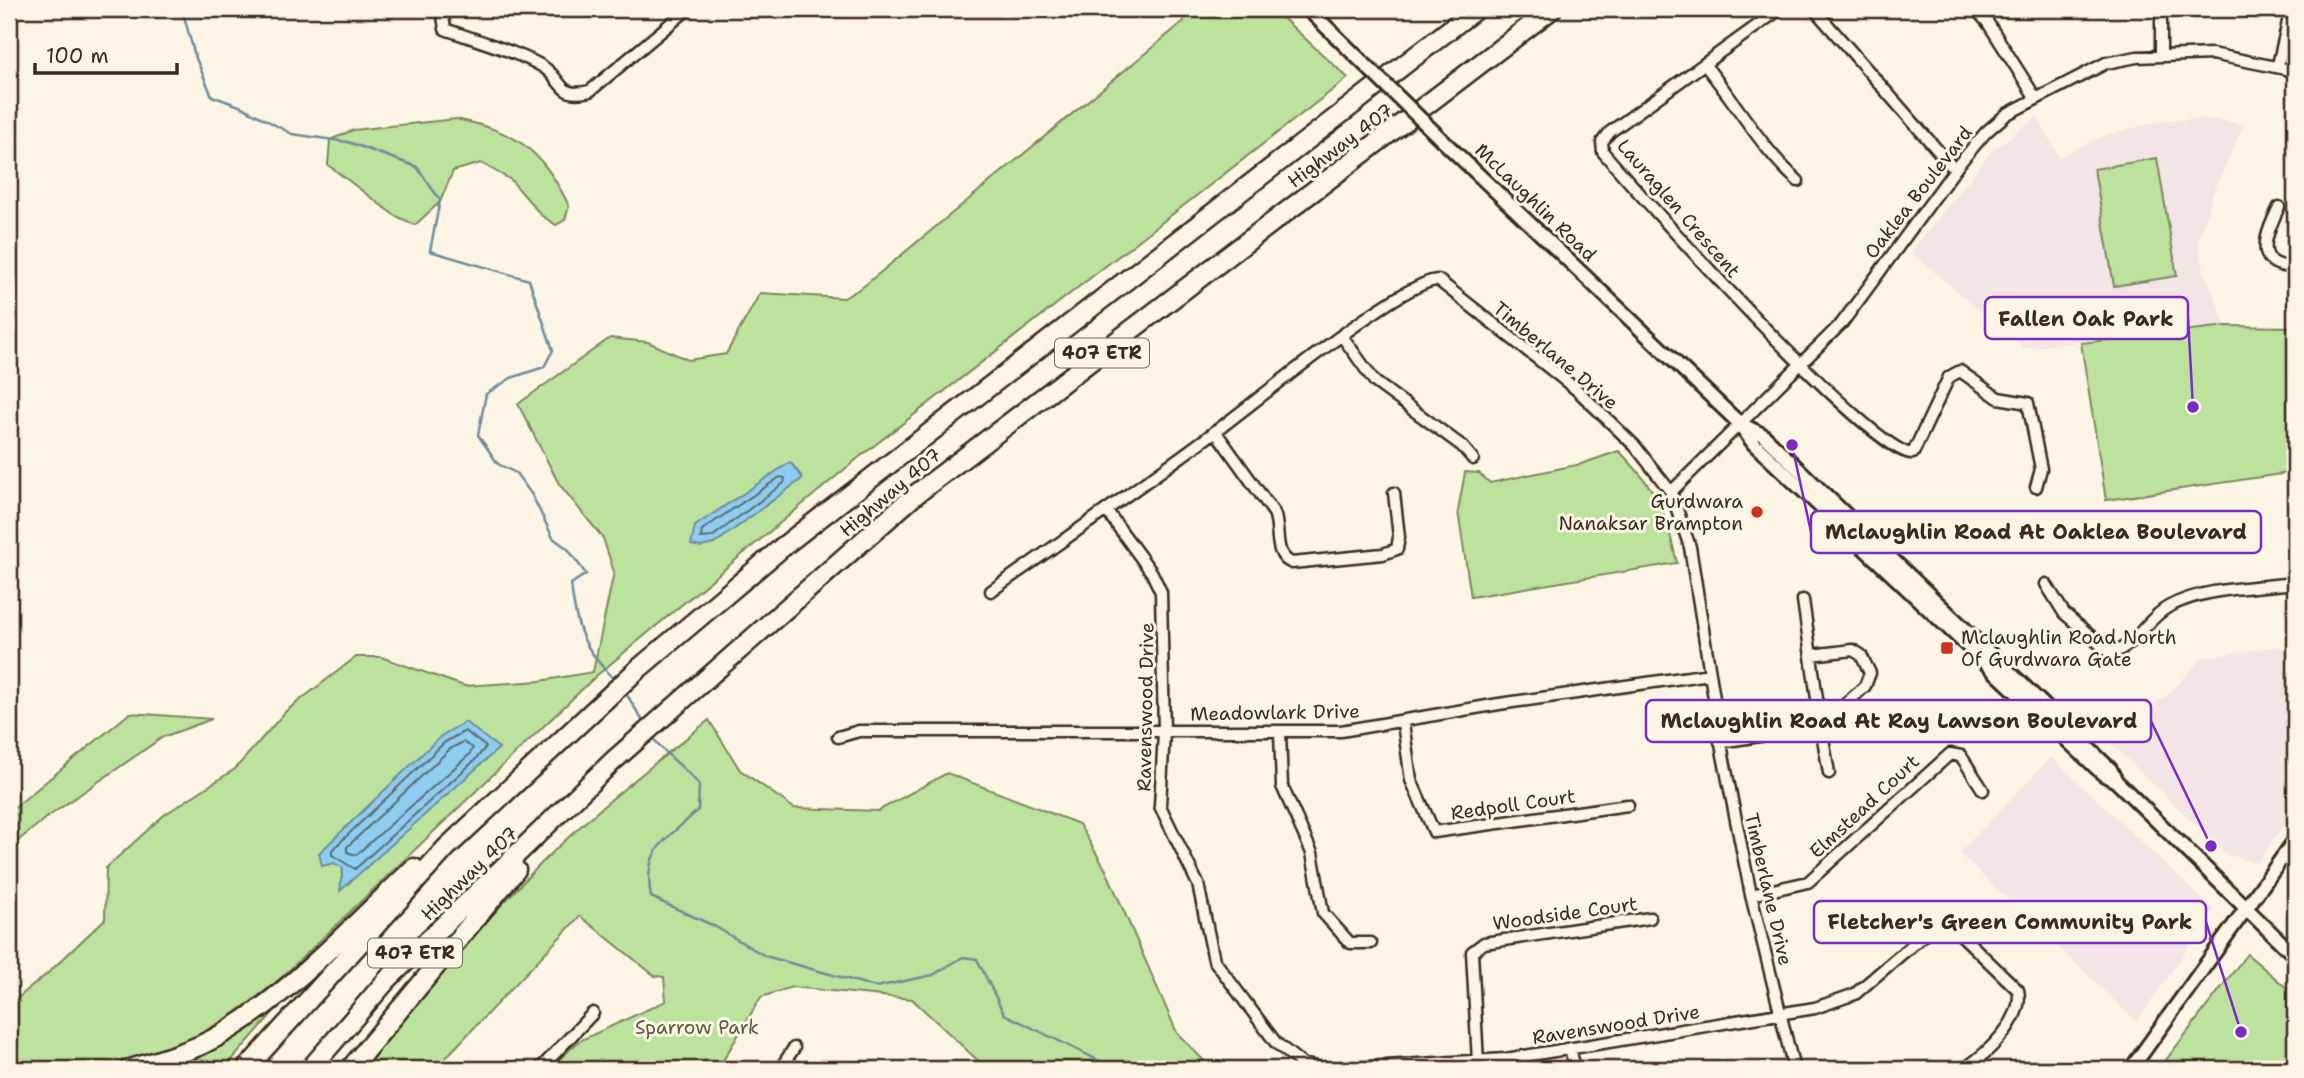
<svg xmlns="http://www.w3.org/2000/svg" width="2304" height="1078" viewBox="0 0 2304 1078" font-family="'Shantell Sans',sans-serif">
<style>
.built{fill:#f3e4e5}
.green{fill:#bde29d;stroke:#7c865e;stroke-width:2}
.water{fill:#8ecdef;stroke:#6d8c9b;stroke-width:2}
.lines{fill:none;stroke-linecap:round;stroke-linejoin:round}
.shore{stroke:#5c6b72;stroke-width:2}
.stream{stroke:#6d8c9b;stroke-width:2.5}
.minor-casing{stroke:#3b2a1e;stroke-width:15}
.tertiary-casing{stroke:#3b2a1e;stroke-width:18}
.motorway-casing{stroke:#3b2a1e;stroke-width:23}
.minor{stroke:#fcf5e5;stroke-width:10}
.tertiary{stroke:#fcf5e5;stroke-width:12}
.motorway{stroke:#fcf5e5;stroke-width:18}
.tertiary-bridge-casing{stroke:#3b2a1e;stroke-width:18;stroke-linecap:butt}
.tertiary-bridge{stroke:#fcf5e5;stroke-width:12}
.poi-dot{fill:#c8321e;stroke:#fcf5e5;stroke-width:2.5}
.labels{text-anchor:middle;stroke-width:6;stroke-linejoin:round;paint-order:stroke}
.shield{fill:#fcf5e5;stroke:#75675a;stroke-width:2}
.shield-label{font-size:18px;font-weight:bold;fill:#3b2a1e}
.street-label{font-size:19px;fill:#3b2a1e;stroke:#fcf5e5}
.poi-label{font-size:19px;fill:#3b2a1e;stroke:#fcf5e5;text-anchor:end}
.park-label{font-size:19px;fill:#5c583e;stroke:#fcf5e5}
.leader{fill:none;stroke:#7b2cbf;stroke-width:2.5}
.callout-dot{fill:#7b2cbf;stroke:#fcf5e5;stroke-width:2.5}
.callout{fill:#fcf5e5;stroke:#7b2cbf;stroke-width:2.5}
.callout-label{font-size:21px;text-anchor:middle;font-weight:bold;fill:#3b2a1e}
</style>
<rect width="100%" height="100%" fill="#fcf5e5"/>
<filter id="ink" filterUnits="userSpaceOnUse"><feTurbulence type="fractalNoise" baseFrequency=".0143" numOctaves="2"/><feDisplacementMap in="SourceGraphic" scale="14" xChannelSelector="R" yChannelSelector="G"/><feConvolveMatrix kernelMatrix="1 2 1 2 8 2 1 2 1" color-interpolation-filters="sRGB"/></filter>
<g filter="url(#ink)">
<path class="built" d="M2037,116L2059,157L2103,136L2163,120L2212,119L2244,124L2213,193L2198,241L2204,271L2226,326L2024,348L1911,252L1992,151Z
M2278,646L2295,655V808L2258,863L2227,855L2098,731L2153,705L2170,693L2202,658Z
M2051,757L2214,910L2137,1022L1959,853Z"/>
<path class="green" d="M1190,9H1273L1348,78L857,459L596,676L281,978C228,1022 166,1061 95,1069C67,1072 37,1069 9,1069V1005L47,974L105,919L106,868L164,815L235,769L286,711L356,657H381L464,686L540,681L593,672L614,572L603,538L559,484L518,404L610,338L648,342L688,360L726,354L760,293L844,298L864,286L1183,22Z
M456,119C518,132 541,149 569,206L565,220L556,225L541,215L511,180L481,163L453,171L440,202L415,225L394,215L328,165L330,140L353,130Z
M2157,158L2177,276L2114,286L2094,169Z
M2226,326L2295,327V472L2106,500L2081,343Z
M1619,451C1659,492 1664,507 1677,563L1471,597L1458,511L1465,472L1479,473L1490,483L1581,464Z
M130,713L212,719L163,737L46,818L9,848V812Z
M709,720L740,770L794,808L878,811L947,773L1079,824L1106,870L1177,1033L1212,1069H987L912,999L792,987L761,997L718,1069H549L579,1041L666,1001L664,977L655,976L580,916L435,1069H364C417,1004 469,938 527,878C582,820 647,770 709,720Z
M2247,954L2295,995V1069H2159Z
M278,1007L224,1069H156L202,1054Z"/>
<path class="water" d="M790,462L803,478L714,544L701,547L691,545L695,526Z
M465,722L499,748L340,891L343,868L334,863L322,866L319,853L441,736Z"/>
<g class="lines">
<path class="shore" d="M780,477L785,478L784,483L712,537L701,538L702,530Z
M465,731L486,747L474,761L355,869L332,855V850L445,742Z
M463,742L473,748L469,755L356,855L347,852V847L450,749Z"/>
<path class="stream" d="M182,9L195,56L212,96L242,107L292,134L348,142L417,167L440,200L430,251L529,280L553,350L544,367L511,378L486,394L478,435L498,464L516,473L532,495L553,538L568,549L586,574L571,584C576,629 583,648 615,680
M624,690L644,723
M651,735C664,755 684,766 699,785L698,810C666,841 642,848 651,897L714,926L765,956L876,987L933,975L963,957L977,959L1004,1014L1116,1069"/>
<defs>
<path id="minor" d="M442,9L445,29C469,38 528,55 546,69C565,84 559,98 590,91L688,9
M1780,9L1610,132L1602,142L1603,152C1637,192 1879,462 1913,453L1949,377L1960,371L1998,398L2028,403L2041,469L2036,487
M1814,9L1954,169
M1976,9L1988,23L2035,97
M2161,9V55
M1704,64C1736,102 1760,147 1798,181
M2278,65L2291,9
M2279,207C2267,232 2250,267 2295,267
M1342,336L1375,382L1462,446L1473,459
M1215,431L1274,513C1281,529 1272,555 1292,563L1383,554L1397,549L1399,537L1394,493
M1671,492L1842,323L1959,164L1986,132L2007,114L2106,63L2137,57L2212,54L2295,71
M1106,510L1152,573L1161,592L1164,732L1160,806L1198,884L1214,960L1276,1043L1302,1064L1326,1069
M2046,584L2064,613L2110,653C2134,649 2146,619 2168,607C2204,587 2255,588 2295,583
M991,591C1066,538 1142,486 1216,431C1253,404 1403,280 1438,280L1577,390L1635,446L1671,492L1690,547L1723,755L1751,895L1794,1069
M1811,655L1853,650L1861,655L1870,673L1865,686L1821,727L1829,773
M1403,723L1411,780L1434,832L1628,805
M1280,732L1282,786L1312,853L1323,913L1350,943H1371
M838,737L859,731H1341L1499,704L1710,674
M1720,742L1821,727L1803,600
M1751,895L1808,882L1950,754L1961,756L1983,790
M1570,1048L1575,1069
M1478,1062L1472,952L1484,943L1650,918
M540,1069L593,1013
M780,1069L794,1048
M1332,1069L1506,1059L1815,1008L1855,994L1939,922L1952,926L2018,990C2025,1019 1987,1054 1964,1069"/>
<path id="tertiary" d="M1308,9L1352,52
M1442,140L1739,423L1754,444L2103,774L2116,781L2295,956
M1743,425L1763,435L2110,769L2116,781
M2131,1069L2295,840"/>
<path id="motorway" d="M130,1069C154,1062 178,1055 201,1045C278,1009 351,926 414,868
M246,1069L446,848L637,670L785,545L1476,9
M310,1069L387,980L613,761L915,495L1552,9
M350,1069L516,870"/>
</defs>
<use href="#minor" class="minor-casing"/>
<use href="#tertiary" class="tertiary-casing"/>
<use href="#motorway" class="motorway-casing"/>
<use href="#minor" class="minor"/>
<use href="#tertiary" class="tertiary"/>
<use href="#motorway" class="motorway"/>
<defs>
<path id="tertiary-bridge" d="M1352,52L1442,140"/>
</defs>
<use href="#tertiary-bridge" class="tertiary-bridge-casing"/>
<use href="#tertiary-bridge" class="tertiary-bridge"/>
</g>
</g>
<g class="poi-dot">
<circle cx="1757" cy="512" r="7"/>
<rect x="1940" y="641" width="14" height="14" rx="3.5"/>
</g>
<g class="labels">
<g class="shield">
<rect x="1055" y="338.5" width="94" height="29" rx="5"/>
<rect x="368" y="938.5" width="94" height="29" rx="5"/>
</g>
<g class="shield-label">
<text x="1102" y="359">407 ETR</text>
<text x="415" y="959">407 ETR</text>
</g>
<g class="street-label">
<text transform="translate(1340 145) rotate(-37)" y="7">Highway 407</text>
<text transform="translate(1918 192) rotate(-52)" y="7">Oaklea Boulevard</text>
<text transform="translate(1536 202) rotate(44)" y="7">McLaughlin Road</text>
<text transform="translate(1679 208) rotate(49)" y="7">Lauraglen Crescent</text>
<text transform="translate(1556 355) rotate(40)" y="7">Timberlane Drive</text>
<text transform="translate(890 492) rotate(-40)" y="7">Highway 407</text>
<text transform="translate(1145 707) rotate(-89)" y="7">Ravenswood Drive</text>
<text transform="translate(1275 712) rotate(-1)" y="7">Meadowlark Drive</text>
<text transform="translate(1513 804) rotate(-8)" y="7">Redpoll Court</text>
<text transform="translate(1864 806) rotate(-43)" y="7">Elmstead Court</text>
<text transform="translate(469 873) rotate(-44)" y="7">Highway 407</text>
<text transform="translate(1769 889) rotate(77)" y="7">Timberlane Drive</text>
<text transform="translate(1565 913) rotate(-8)" y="7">Woodside Court</text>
<text transform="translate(1616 1024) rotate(-9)" y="7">Ravenswood Drive</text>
</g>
<g class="poi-label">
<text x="1743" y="508">Gurdwara<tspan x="1743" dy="22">Nanaksar Brampton</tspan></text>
<text x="1961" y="644" text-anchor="start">Mclaughlin Road North<tspan x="1961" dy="22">Of Gurdwara Gate</tspan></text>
</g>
<g class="park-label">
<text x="697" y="1034">Sparrow Park</text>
</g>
</g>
<path class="leader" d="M2193 407L2188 318M1792 445L1811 532M2211 846L2151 721M2241 1032L2206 922"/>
<g class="callout-dot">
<circle cx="2193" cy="407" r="7"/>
<circle cx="1792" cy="445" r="7"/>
<circle cx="2211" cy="846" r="7"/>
<circle cx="2241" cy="1032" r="7"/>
</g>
<g class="callout">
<rect x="1985" y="297" width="203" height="42" rx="7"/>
<rect x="1811" y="511" width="450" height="42" rx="7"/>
<rect x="1646" y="700" width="505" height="42" rx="7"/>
<rect x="1814" y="901" width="392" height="42" rx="7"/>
</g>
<g class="callout-label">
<text x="2086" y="326">Fallen Oak Park</text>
<text x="2036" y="539">Mclaughlin Road At Oaklea Boulevard</text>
<text x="1899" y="728">Mclaughlin Road At Ray Lawson Boulevard</text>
<text x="2010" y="929">Fletcher's Green Community Park</text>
</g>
<rect width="2304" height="1078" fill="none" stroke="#fcf5e5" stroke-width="35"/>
<rect x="18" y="18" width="2269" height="1043" fill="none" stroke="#3b2a1e" stroke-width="2.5" filter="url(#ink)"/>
<path d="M35 63v10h142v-10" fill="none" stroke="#3b2a1e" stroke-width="3.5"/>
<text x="46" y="63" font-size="21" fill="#3b2a1e" stroke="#fcf5e5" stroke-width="5" paint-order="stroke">100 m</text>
</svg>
